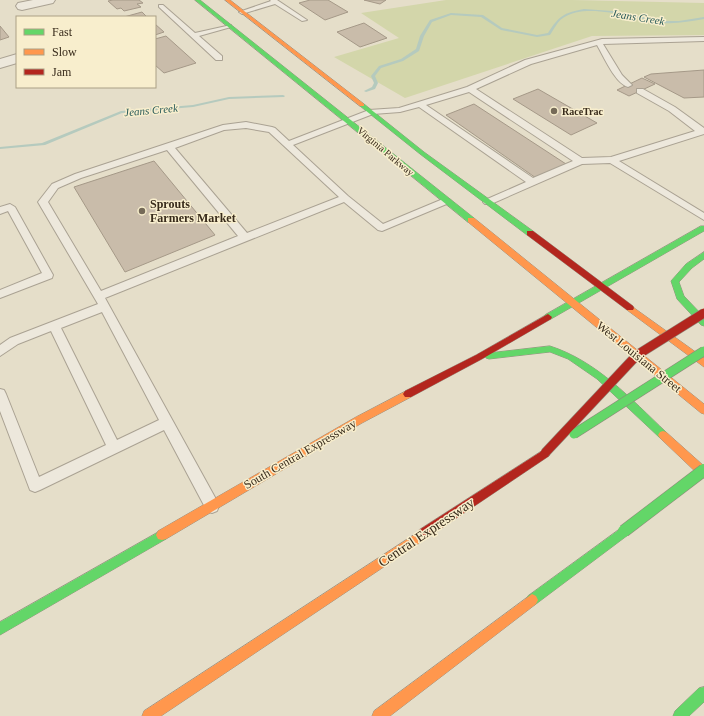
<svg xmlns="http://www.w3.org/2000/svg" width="704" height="716" viewBox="0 0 704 716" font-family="'Times New Roman',serif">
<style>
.green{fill:#d3d6aa}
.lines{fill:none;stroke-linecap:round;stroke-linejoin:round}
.stream{fill:#b5cabe;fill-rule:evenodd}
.building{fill:#c9bcaa;stroke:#a59988}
.lane-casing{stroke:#aaa293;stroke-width:2}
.street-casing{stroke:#aaa293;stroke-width:2}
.fast-casing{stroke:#999283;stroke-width:1}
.slow-casing{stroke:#999283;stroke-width:1}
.jam-casing{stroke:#999283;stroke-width:1}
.lane{fill:#ede8dc;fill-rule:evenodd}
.street{fill:#ede8dc;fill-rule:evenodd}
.fast{fill:#63d668;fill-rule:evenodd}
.slow{fill:#ff974d;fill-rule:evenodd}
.jam{fill:#b3261e;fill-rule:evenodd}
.fast-bridge-far1-casing{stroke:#8f887a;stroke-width:10;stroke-linecap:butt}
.fast-bridge-casing{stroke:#8f887a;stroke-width:13;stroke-linecap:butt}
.jam-bridge-casing{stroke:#8f887a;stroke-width:10;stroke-linecap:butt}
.fast-bridge-far1{stroke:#63d668;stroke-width:9}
.fast-bridge{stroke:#63d668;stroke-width:12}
.jam-bridge{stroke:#b3261e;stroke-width:9}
.poi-dot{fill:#756a58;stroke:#f8eecd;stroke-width:1.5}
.labels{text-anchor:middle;stroke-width:3;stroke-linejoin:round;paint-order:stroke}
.far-poi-label{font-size:10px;font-weight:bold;fill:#382b1b;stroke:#f8eecd;text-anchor:start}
.far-street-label{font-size:10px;fill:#382b1b;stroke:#f8eecd}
.far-water-label{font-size:11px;font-style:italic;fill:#285a59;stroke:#f8eecd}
.poi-label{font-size:12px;font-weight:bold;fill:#382b1b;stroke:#f8eecd;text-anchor:start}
.street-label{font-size:12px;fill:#382b1b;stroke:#f8eecd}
.near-street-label{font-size:14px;fill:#382b1b;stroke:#f8eecd}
</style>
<rect width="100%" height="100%" fill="#e5dec9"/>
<path class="green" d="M446,0H572L704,3V35L592,36L405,98L334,57L399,38L361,13Z"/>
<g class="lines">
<path class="stream" d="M584,9L612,11L664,21H679L704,17V19C691,21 677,24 664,23C636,20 588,1 563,18C558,21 554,29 550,35L537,37L501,30L481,17L451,15L432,22L424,36L419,51L403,61L381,68L375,76L378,83L375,89L366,92L364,91L372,87L374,83L371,76L379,66L401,59L416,49L420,36L430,20L451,13L483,15L502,28L537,35L548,33C559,16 563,13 584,9Z
M283,95L285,96L284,97L229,99L193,107L122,113L45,145L0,149V147L42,143L121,111L193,105L229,97Z"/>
</g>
<path class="building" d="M113,0H139L143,3L137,4L141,7L124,11L121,8L117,9L108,1Z
M310,0H328L348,12L325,20L299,3Z
M364,0H386L380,4Z
M142,12L147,17H124Z
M364,23L387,38L360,47L337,32Z
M155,24L164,32L155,35Z
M0,26L9,37L0,40Z
M166,36L196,63L164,73L155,65V39Z
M704,70V97L684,98L644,77L651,74Z
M642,78L655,84L629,96L617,90Z
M538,89L597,123L571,135L513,99Z
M474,104L566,164L536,178L446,115Z
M154,161L215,235L125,272L74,187Z"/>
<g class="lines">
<defs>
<path id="lane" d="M270,0H277L307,20L302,21L275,4L242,14L239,12L271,1Z
M159,5H163L195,33L231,25V27L199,36L222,56V60H216L159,7Z
M704,37V41L603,44L622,75L632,85L628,87C615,83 604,57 597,45L531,64L476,89L582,158L611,157L695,131L669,111L637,93V89H643L675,107L704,128V134L619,161L704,213V220L610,163L582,164L491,204H485L483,202L485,200L526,182L419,107L400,112L373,114L293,145L348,196L383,224L443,199H449L451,201L449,203L382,231L378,230L344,202L105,298L217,501L219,506L217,511L212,513L207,511L164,430L40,490L35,492L30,490L0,411V389L4,390L6,394L39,477L106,445L51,331L18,344L0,356V345L10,338L98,304L38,202L52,184L75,174L223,125L246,122L272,127L275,128L289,141L369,110L399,108L467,87L525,60L602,39ZM469,92L573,161L533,178L426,105ZM246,128L269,132L339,197L247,233L175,148L224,130ZM167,150L238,236L101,291L48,202L58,188L81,178ZM102,312L159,420L117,440L61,328Z
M10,204L15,207L53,275L52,278L0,298V290L42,273L8,211L0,214V207Z"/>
<path id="street" d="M33,0H55L53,3L22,10L18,9L16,6L18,3Z
M17,54V63L0,68V59Z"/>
<path id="fast" d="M195,0H200L474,218V222H468Z
M360,104H364L424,152L533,231V235H527L420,154L360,106Z
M701,226H704V231L551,319H545L544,317L545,315Z
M704,252V259L692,268L679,282L684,296L704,317V326L701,325L677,299L671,281L686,264Z
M550,346C597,361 631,399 666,432L668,435L666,438L663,439L660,438L597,379L568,359L550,352L489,359L486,358L485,356L486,354L489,353Z
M624,526L628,527L630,531L628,535L536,604L532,606L528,604L526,600L528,596Z
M162,530L166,531L168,535L166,539L0,635V622Z
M704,687V702L689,716H673L675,711L699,688Z"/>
<path id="slow" d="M225,0H230L364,104V106H360Z
M468,218H474L704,404V414L701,413L468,222Z
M630,305L704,358V367L627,310L626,308L627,306Z
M408,390L411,391L413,394L411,397L362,423L166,539L162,540L158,539L156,535L158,531L356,417Z
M663,431L666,432L704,466V478L700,476L660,438L658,435L660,432Z
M423,529L427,530L429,534L427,538L161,716H142L144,711Z
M532,594L536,596L538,600L536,604L390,716H372L374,711Z"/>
<path id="jam" d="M527,231H533L633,306L634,308L633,310H627L527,235Z
M548,314L552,317L551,319L482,359L411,397H405L403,394L405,391L476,355Z
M545,449L549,450L550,453L549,456L427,538L423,539L419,538L417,534L419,530Z"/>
</defs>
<use href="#lane" class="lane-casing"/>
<use href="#street" class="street-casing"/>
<use href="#fast" class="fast-casing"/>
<use href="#slow" class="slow-casing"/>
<use href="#jam" class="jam-casing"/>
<use href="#lane" class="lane"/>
<use href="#street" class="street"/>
<use href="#fast" class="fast"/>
<use href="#slow" class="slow"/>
<use href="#jam" class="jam"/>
<defs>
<path id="fast-bridge-far1" d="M574,434L704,351"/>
<path id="fast-bridge" d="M624,531L704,470"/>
<path id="jam-bridge" d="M545,453L637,355L704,313"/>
</defs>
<use href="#fast-bridge-far1" class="fast-bridge-far1-casing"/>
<use href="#fast-bridge" class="fast-bridge-casing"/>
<use href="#jam-bridge" class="jam-bridge-casing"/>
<use href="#fast-bridge-far1" class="fast-bridge-far1"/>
<use href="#fast-bridge" class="fast-bridge"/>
<use href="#jam-bridge" class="jam-bridge"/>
</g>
<g class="poi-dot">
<circle cx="554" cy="111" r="4"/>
<circle cx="142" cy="211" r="4"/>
</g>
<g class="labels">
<g class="far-poi-label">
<text x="562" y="115">RaceTrac</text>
</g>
<g class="far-street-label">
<text transform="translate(386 151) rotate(40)" y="4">Virginia Parkway</text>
</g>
<g class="far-water-label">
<text transform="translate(638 17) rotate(9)" y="4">Jeans Creek</text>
<text transform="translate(151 110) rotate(-5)" y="4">Jeans Creek</text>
</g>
<g class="poi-label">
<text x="150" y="208">Sprouts<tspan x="150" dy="14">Farmers Market</tspan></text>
</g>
<g class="street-label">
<text transform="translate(639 357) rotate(39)" y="4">West Louisiana Street</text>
<text transform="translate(300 454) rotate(-30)" y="4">South Central Expressway</text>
</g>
<g class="near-street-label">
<text transform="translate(426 532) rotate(-34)" y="5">Central Expressway</text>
</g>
</g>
<rect x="16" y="16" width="140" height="72" fill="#f8eecd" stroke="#aba086"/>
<rect x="24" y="29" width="20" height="6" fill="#63d668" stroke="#aba086"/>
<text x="52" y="36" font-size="12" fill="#382b1b">Fast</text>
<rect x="24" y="49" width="20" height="6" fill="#ff974d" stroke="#aba086"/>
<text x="52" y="56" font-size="12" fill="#382b1b">Slow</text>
<rect x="24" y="69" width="20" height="6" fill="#b3261e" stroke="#aba086"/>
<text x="52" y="76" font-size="12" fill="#382b1b">Jam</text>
</svg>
